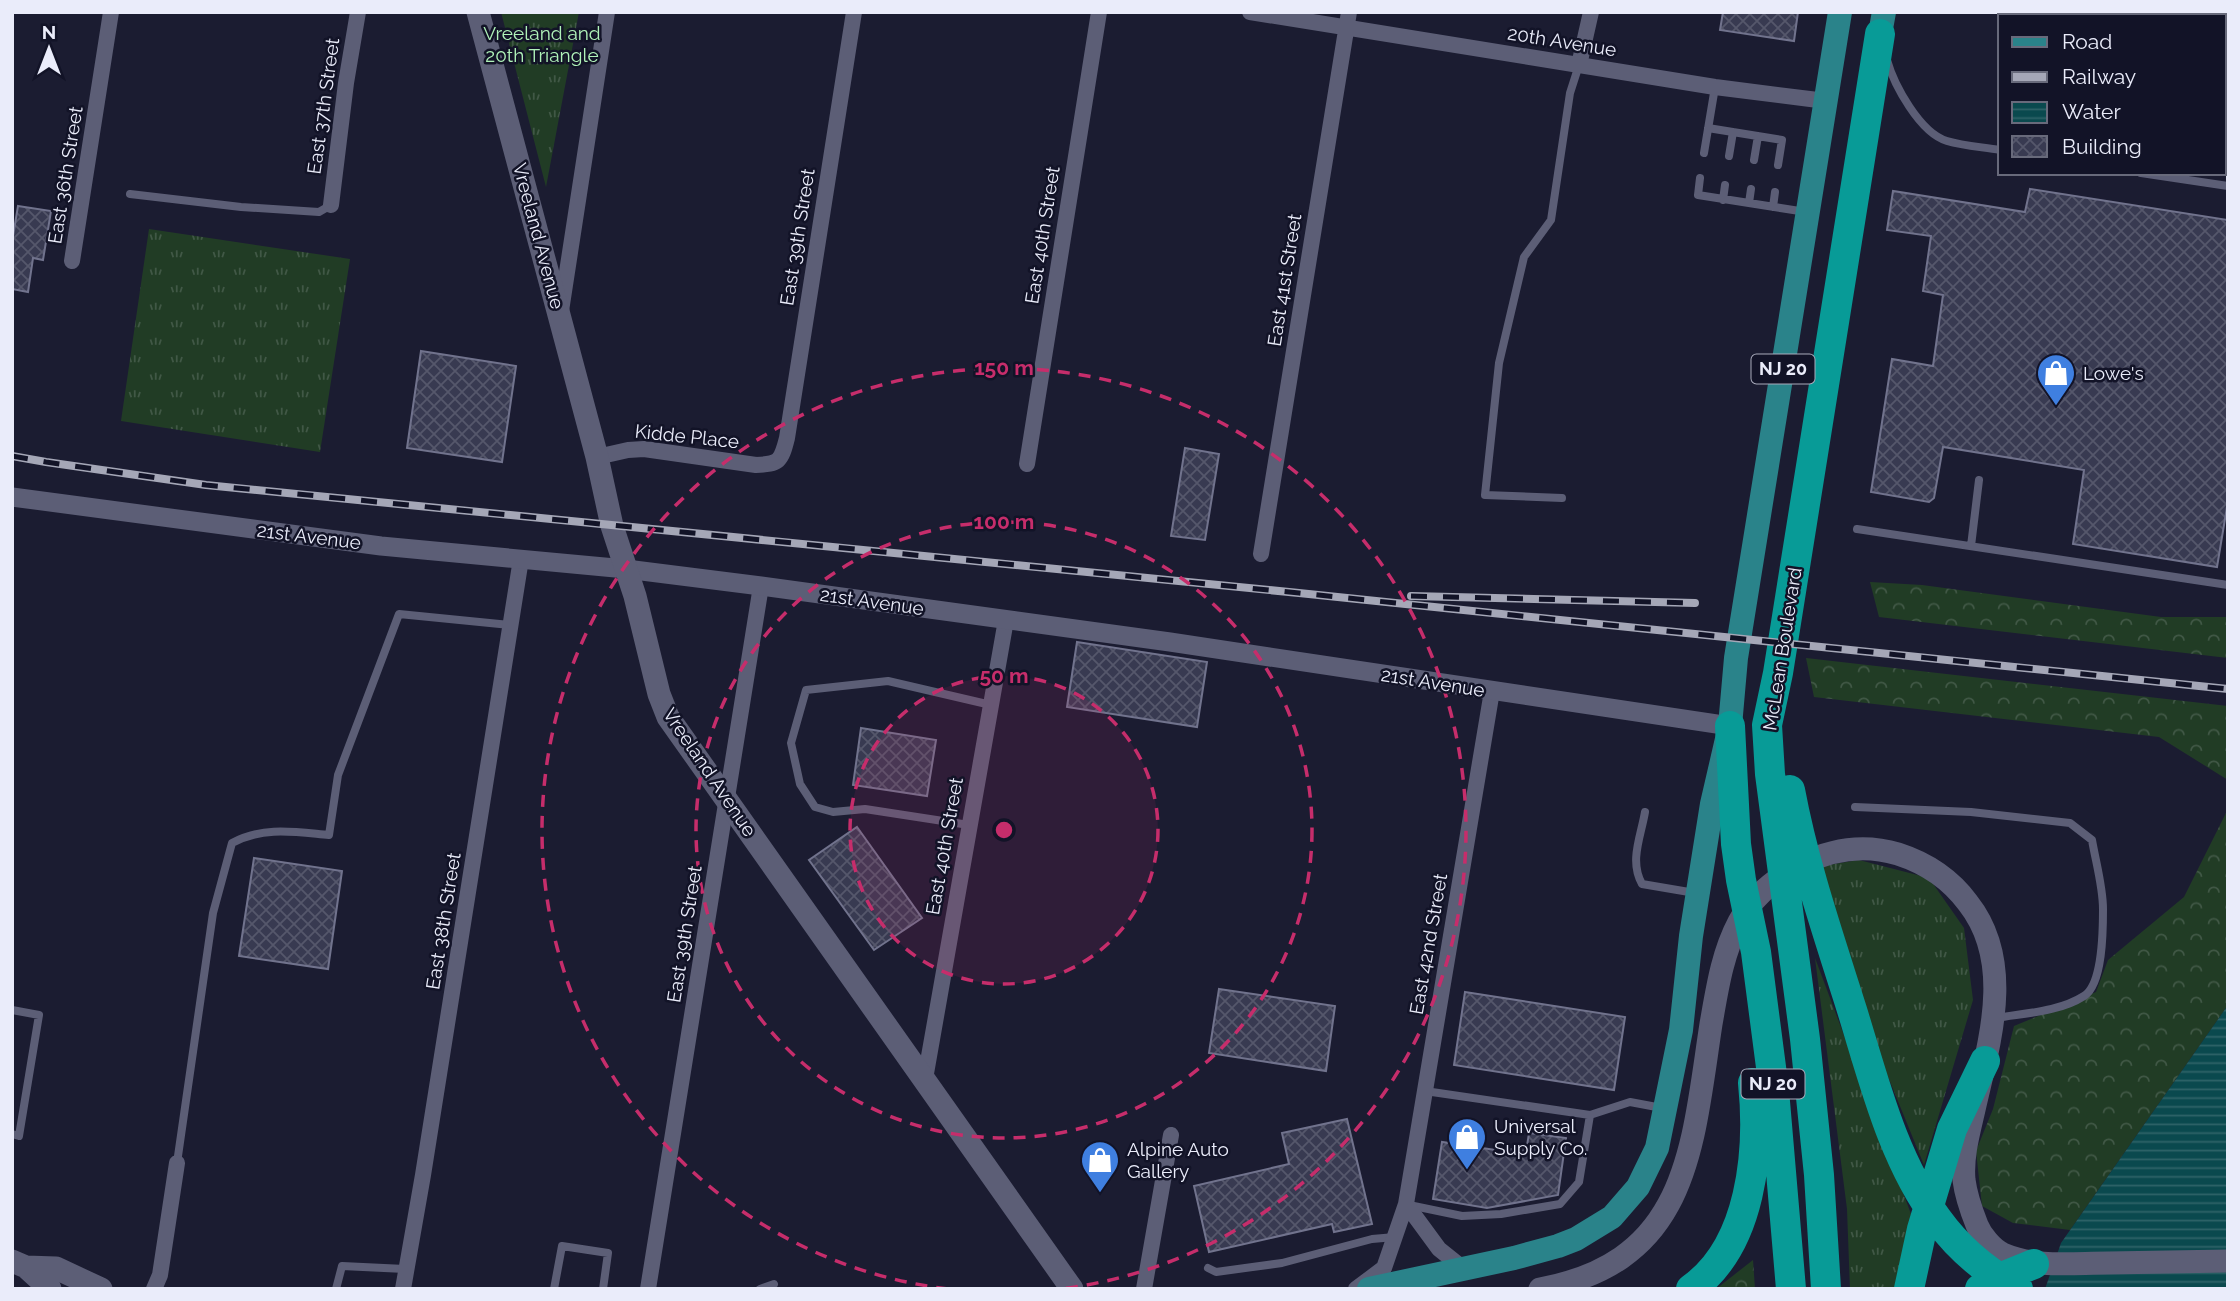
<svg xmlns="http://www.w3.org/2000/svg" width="2240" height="1301" viewBox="0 0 2240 1301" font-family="Raleway,sans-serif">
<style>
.grass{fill:url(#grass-tufts)}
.forest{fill:url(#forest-crowns)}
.water{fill:url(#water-rules)}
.building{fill:url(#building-cross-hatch);stroke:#71738d;stroke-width:2}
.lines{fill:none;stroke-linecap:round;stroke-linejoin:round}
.service{stroke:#5c5e76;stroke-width:8}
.minor{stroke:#5c5e76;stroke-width:16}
.tertiary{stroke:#5c5e76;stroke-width:19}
.secondary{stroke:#5c5e76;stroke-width:23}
.primary{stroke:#2a838a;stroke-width:24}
.motorway{stroke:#089b97;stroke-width:30}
.rail-casing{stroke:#a5a7b7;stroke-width:8}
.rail{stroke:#121327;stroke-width:5;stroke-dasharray:16;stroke-linecap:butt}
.ring{fill:none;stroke:#c62d6b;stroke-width:3.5;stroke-dasharray:12 9}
.labels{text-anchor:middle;stroke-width:5;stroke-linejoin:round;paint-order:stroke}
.shield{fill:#121327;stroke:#a9abbb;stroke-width:2}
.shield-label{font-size:18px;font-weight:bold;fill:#eaecfa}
.park-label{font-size:19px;fill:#b0f3b9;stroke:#121327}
.street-label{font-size:19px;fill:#eaecfa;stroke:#121327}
.poi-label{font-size:19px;fill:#eaecfa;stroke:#121327;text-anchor:start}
.centre{fill:#c62d6b;stroke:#121327;stroke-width:3.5}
.ring-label{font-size:21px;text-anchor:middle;font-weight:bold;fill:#c62d6b;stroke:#121327;stroke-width:5;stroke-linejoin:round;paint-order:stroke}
</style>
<defs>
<pattern id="grass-tufts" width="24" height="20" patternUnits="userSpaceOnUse" patternTransform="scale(1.75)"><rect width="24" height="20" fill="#213c25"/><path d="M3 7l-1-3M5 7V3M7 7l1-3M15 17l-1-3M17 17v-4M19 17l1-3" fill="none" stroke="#415846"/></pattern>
<pattern id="forest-crowns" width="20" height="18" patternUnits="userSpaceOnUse" patternTransform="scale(1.75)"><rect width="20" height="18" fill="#213c25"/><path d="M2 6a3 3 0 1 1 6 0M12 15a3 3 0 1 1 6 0" fill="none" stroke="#415846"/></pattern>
<pattern id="water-rules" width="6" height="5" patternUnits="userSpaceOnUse" patternTransform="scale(1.75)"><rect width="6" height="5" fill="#0a494e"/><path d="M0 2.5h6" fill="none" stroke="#2e6368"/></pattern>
<pattern id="building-cross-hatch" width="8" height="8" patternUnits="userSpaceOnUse" patternTransform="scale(1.75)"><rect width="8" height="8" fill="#383a51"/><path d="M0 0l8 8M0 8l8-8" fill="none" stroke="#55576b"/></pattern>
</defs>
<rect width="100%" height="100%" fill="#1b1c31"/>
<path class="grass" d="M501,12H579L546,187Z
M149,229L350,259L320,452L121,421Z
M1859,860L1929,878L1964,928L1973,1000L1924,1165L1858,1003L1815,867Z
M1815,958L1911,1214L1894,1289H1850L1847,1209Z"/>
<path class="forest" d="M1870,582L1922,585L2161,617H2228V658L1879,617Z
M1806,658L2228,706V780L2159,737L1814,697Z
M2228,809V1005L2070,1230L2013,1223L1982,1206L1976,1151L1993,1109L2014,1026L2096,992L2108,960L2184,897Z
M1753,1260L1755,1289H1716Z"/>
<path class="water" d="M2228,1005V1289H2045L2061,1243Z"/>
<path class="building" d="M1723,12H1798L1794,41L1720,30Z
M2030,189L2228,220V501L2217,567L2073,544L2084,470L1943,447L1934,498L1929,502L1871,492L1892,359L1933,366L1943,295L1923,291L1931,236L1887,230L1893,191L2025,212Z
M18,206L51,211L43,260L33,258L28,292L12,289V242Z
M421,351L516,366L502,462L407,448Z
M1185,448L1219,454L1205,540L1171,536Z
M1077,642L1207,662L1197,727L1067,707Z
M861,728L936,740L927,796L853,785Z
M857,827L922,918L874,950L809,860Z
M254,858L342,871L328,969L239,956Z
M1219,989L1335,1006L1326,1071L1209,1053Z
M1465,992L1625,1017L1614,1090L1454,1065Z
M1347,1119L1372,1224L1334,1232L1332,1224L1209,1252L1194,1186L1289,1164L1282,1133Z
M1529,1133L1566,1138L1558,1195L1487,1208L1433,1199L1442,1142L1502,1151L1527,1146Z"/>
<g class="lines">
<path class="service" d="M1887,60C1894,85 1920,133 1947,141C1964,146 1983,147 2000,150
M1708,128L1782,140L1778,165
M1704,153L1715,87
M1729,156L1733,132
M1754,160L1758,136
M2141,173L2228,186
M1700,178L1698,195L1806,212
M130,194L241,207L319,212L331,205
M1723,200L1725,185
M1749,203L1751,189
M1773,207L1775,192
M1562,498L1485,495L1499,363L1524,257L1551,220L1570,93L1579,65
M1857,529L2228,585
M1971,546L1979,480
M1855,807L1971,812L2070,823L2092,840C2096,863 2103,887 2103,909C2103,930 2103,984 2084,996C2059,1012 2025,1013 1996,1018
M1645,812C1641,836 1629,861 1642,884L1695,893
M969,825L865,809L833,812L815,807L800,784L791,743L806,690L888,681L991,705
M12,1010L39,1015L19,1136L12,1134
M1425,1091L1590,1115L1630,1102L1662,1108
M177,1163L213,913L232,843C264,826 295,832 329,835L338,775L399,614L510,625
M1409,1205L1462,1216L1501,1214L1560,1204L1579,1182L1590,1115
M1208,1268L1216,1272L1282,1263L1372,1239L1395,1237
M336,1289L342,1266L405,1269
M554,1289L562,1246L608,1253L603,1289
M760,1289L774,1284"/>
<path class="minor" d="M1250,12L1715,87L1826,101
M1579,65L1591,12
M331,205L346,83L358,12
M72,261L111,12
M561,311L607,12
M597,457L628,450L644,449L756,465C779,464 781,462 787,438L854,12
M1027,464L1099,12
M1261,554L1349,12
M925,1079L1006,620
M1406,1204L1439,1249L1464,1269
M154,1289L160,1275L177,1163
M403,1289L423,1175L521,559
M648,1289L761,586
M1144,1289L1171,1135
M1356,1289L1384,1268L1406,1204L1492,691"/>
<path class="tertiary" d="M12,497L381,546L626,569L761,586L1170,642L1730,726"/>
<path class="secondary" d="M478,12L597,457L612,526L635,596L659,694L668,717L1072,1289
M12,1261L26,1267L56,1268L101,1289
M26,1267L50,1289
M1540,1289C1689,1262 1692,1148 1711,1024C1717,990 1722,954 1739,922C1752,897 1778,877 1802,864C1832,849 1865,844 1898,854C1926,863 1951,880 1968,903C2016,964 1988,1046 1973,1114C1968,1135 1962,1158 1964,1180C1966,1196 1971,1210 1977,1225C1981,1235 1992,1249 2003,1254C2036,1268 2072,1263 2108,1263C2148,1262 2188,1262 2228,1261"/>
<path class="primary" d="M1880,34L1884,12
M1369,1289L1514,1258L1558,1246L1576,1239L1612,1217L1638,1187L1657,1148L1681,1030L1691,936L1712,804L1730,726L1736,658L1840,12"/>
<path class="motorway" d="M1730,726L1736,844L1741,880L1756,952L1774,1090L1791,1289
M1790,790C1804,865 1829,937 1852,1010C1874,1081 1893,1160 1938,1220C1959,1249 1987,1272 2018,1289
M1691,1289C1752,1246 1760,1151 1753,1083
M1826,1289L1819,1175L1805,1039L1770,774L1767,725L1778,673L1880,34
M1909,1289L1922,1229L1952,1129L1985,1061
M1980,1289L1997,1279L2034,1264"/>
<defs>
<path id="rail" d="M12,456L46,462L206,485L1299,593L2228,689
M1411,596L1695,603"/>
</defs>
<use href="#rail" class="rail-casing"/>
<use href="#rail" class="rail"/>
</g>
<circle cx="1004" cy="830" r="154" fill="#c62d6b" fill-opacity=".12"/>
<g class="ring">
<circle cx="1004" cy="830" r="154"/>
<circle cx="1004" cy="830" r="308"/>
<path d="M948 1289A462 462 0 1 1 1060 1289"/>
</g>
<defs>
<symbol id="shop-pin" viewBox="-11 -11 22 30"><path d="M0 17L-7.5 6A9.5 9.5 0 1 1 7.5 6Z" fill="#3f7fe0" stroke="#121327"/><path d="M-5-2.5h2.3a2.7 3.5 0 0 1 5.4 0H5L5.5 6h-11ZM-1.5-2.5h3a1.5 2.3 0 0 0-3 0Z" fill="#fff"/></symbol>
</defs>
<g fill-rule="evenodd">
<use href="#shop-pin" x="2034" y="351" width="44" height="60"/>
<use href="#shop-pin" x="1445" y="1115" width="44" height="60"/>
<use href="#shop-pin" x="1078" y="1138" width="44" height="60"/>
</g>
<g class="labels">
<g class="shield">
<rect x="1751.5" y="354.5" width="63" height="29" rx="5"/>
<rect x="1741.5" y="1069.5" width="63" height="29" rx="5"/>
</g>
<g class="shield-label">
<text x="1783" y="375">NJ 20</text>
<text x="1773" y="1090">NJ 20</text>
</g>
<g class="park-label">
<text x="542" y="40">Vreeland and<tspan x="542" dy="22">20th Triangle</tspan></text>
</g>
<g class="street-label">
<text transform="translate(1562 41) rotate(9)" y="7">20th Avenue</text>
<text transform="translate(323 106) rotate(-82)" y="7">East 37th Street</text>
<text transform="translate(65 175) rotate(-81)" y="7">East 36th Street</text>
<text transform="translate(1042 235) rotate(-81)" y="7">East 40th Street</text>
<text transform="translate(539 236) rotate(75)" y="7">Vreeland Avenue</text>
<text transform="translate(797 237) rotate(-81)" y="7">East 39th Street</text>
<text transform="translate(1284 280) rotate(-81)" y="7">East 41st Street</text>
<text transform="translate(687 436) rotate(6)" y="7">Kidde Place</text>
<text transform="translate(309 536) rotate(7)" y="7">21st Avenue</text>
<text transform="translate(872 601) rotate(8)" y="7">21st Avenue</text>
<text transform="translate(1782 649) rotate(-81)" y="7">McLean Boulevard</text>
<text transform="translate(1433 682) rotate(9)" y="7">21st Avenue</text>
<text transform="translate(710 772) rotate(56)" y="7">Vreeland Avenue</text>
<text transform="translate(944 846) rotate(-80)" y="7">East 40th Street</text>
<text transform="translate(443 921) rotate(-81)" y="7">East 38th Street</text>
<text transform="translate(684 934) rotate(-81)" y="7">East 39th Street</text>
<text transform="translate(1428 944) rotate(-80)" y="7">East 42nd Street</text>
</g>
<g class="poi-label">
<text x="2083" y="380">Lowe's</text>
<text x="1494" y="1133">Universal<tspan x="1494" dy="22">Supply Co.</tspan></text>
<text x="1127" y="1156">Alpine Auto<tspan x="1127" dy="22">Gallery</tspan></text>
</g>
</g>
<circle cx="1004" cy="830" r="10" class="centre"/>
<g class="ring-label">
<text x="1004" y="375">150 m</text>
<text x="1004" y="529">100 m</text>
<text x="1004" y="683">50 m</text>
</g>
<rect width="2240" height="1301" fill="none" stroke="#eaecfa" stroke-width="28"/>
<rect x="1998" y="14" width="228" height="161" fill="#121327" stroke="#686a7b" stroke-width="2"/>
<rect x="2012" y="37" width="35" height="10" fill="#2a838a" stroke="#686a7b" stroke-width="2"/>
<text x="2062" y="49" font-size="21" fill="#eaecfa">Road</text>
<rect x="2012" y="72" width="35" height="10" fill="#a5a7b7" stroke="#686a7b" stroke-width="2"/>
<text x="2062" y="84" font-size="21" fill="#eaecfa">Railway</text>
<rect x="2012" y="102" width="35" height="21" fill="url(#water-rules)" stroke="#686a7b" stroke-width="2"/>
<text x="2062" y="119" font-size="21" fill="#eaecfa">Water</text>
<rect x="2012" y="136" width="35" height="21" fill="url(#building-cross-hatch)" stroke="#686a7b" stroke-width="2"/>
<text x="2062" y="154" font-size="21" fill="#eaecfa">Building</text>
<g transform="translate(49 49)" stroke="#121327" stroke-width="5" paint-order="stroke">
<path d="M0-5L12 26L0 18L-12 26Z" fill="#eaecfa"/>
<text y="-10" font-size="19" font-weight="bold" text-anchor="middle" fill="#eaecfa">N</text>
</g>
</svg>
